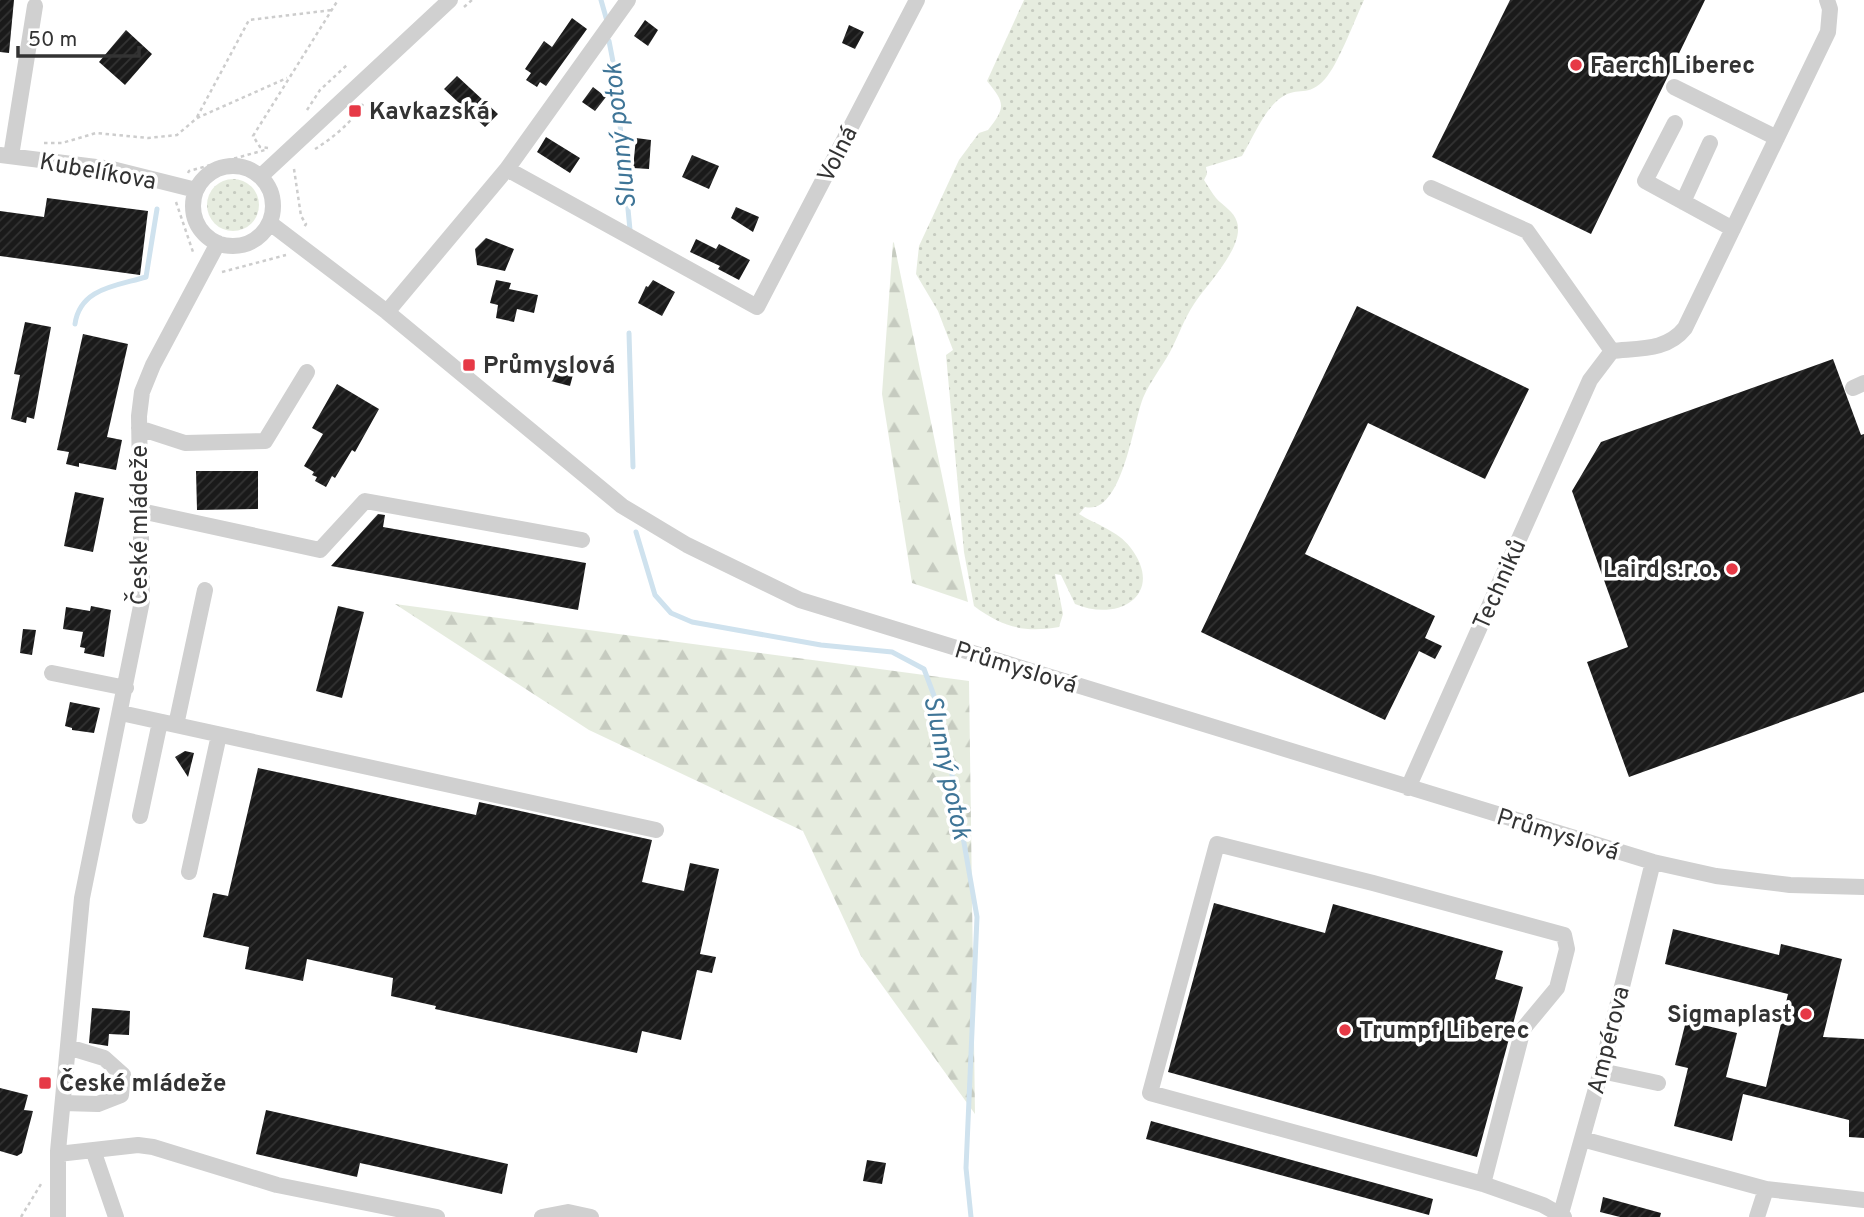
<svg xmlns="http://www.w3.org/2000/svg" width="1864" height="1217" viewBox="0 0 1864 1217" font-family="Overpass,sans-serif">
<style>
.grass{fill:url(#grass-dots)}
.forest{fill:url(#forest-firs)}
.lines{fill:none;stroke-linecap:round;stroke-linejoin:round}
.stream{stroke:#cfe2ee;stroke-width:5}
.building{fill:url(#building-hatch)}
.path{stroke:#cdcdcd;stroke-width:2.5;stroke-dasharray:3.5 3.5;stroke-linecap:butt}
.minor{stroke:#d0d0d0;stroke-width:16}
.poi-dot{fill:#e63946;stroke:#fff;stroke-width:2.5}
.labels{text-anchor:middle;stroke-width:7;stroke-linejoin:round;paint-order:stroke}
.poi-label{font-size:24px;font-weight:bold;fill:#333;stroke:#fff;text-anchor:start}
.street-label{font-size:24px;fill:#333;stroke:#fff}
.water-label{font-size:26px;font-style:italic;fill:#3f7597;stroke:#fff}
</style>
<defs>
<pattern id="grass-dots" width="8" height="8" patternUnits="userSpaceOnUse" patternTransform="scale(1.75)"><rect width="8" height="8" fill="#e6ecdf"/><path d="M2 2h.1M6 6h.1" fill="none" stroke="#c6cbc0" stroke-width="1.8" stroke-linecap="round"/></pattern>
<pattern id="forest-firs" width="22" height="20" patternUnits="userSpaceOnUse" patternTransform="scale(1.75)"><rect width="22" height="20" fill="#e6ecdf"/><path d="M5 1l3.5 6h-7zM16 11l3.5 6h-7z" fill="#c6cbc0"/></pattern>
<pattern id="building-hatch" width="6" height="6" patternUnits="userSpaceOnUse" patternTransform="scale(1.75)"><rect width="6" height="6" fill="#1a1a1a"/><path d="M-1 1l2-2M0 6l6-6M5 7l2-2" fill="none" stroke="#333"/></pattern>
</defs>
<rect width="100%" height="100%" fill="#fff"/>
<path class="grass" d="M1024,0H1364C1355,19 1338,65 1325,79C1308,98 1298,86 1282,97C1264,109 1253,138 1242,156L1206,167L1207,174L1204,180C1208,186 1212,193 1216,198C1223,206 1234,211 1237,222C1245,247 1206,285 1194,304C1184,319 1178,337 1170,352C1161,368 1150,382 1143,398C1133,423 1122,516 1085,507L1079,514C1095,524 1118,531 1130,547C1166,593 1120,623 1075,604L1061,575L1055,574L1063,614L1059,627C1024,633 1002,627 974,606L964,552L946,355L953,350L938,311L916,274L919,246L959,160L979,133L988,130C1006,107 1005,103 987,81Z
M207 205a26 26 0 1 1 52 0a26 26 0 1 1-52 0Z"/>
<path class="forest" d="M893,242L894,243L968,602L912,583L882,394Z
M395,604L969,681L975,1114L861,956L803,831L589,730Z"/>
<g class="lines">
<path class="stream" d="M601,0L607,21
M609,41L615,72L630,230
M75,324C80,288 116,286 146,277L157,209
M629,333L633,467
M636,532L655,595L671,613L692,622L821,645L892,652L924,669L942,717L977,917L966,1168L971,1217"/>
</g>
<path class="building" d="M0,0H14L9,53L0,52Z
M1510,0H1705L1591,234L1432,157Z
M572,18L587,29L546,86L540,82L537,87L526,80L531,73L525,69L544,41L552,47Z
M645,20L658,30L648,46L634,36Z
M849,25L864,32L855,49L842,43Z
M126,30L152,54L125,85L99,62Z
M457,76L498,114L485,127L444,89Z
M593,87L606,97L595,111L582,102Z
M546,137L580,158L570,173L537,152Z
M636,138L651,140L649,169L633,168Z
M692,155L719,166L709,189L682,177Z
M47,198L148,211L140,275L0,256V211L44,217Z
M736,207L759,217L753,232L731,218Z
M486,238L514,249L505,271L477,265L475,249Z
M696,239L716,249L719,244L750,260L739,280L718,269L720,266L690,252Z
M496,280L511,283L509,289L538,295L534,313L517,309L514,322L496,318L498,305L490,303Z
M653,280L675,292L662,316L638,303L646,286L648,287Z
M1357,306L1529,389L1485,479L1368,423L1305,554L1435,616L1425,638L1442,646L1435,659L1419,651L1385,720L1201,632Z
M25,322L51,327L34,419L27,417L26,423L11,419L20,375L14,374Z
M83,334L128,344L107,437L122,440L116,470L79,463V467L66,464L69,452L57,450Z
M1833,359L1861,435L1864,434V692L1629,777L1587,662L1628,647L1572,491L1601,442Z
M551,362L575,367L570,386L547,380Z
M337,384L379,409L355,452L352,450L335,478L332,476L326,487L315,481L317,477L312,475L314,472L304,466L323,434L312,428Z
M196,471H258V509L197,510Z
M75,492L104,498L93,552L64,546Z
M378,514L385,515L383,527L586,563L578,610L331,566Z
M91,606L111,610L104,657L84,653L85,648L80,647L83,632L63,629L66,607L90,611Z
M338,606L364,612L342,698L316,691Z
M23,629L36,630L32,655L20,653Z
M70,702L100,708L94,733L72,730V728L65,726Z
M185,751L194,753L188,777L175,757Z
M258,768L476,815L479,802L652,840L642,882L684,891L690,863L719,869L700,954L716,957L712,973L697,970L681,1040L642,1031L637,1053L435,1009L436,1006L391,996L393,978L307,959L303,981L245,969L249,947L203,937L213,893L228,896Z
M1214,903L1325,933L1333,904L1503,951L1495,979L1523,987L1477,1157L1168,1072Z
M1673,929L1779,955L1781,944L1842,959L1823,1037L1864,1039V1138L1849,1137V1120L1743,1094L1732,1141L1674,1126L1688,1068L1675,1065L1686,1021L1737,1033L1726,1077L1766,1087L1788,994L1665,964Z
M92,1008L130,1011L129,1035L109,1034L108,1046L89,1043Z
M0,1088L28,1095L24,1110L33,1111L22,1153L17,1156L0,1151Z
M266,1110L508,1164L502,1194L360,1163L357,1177L256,1154Z
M1151,1121L1433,1199L1429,1215L1146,1139Z
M867,1160L886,1163L882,1184L863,1181Z
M1603,1197L1661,1213L1660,1217H1620L1600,1212Z"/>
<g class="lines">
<path class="path" d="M464,7L472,0
M307,110L320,90L347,65
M197,117L249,20L332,10
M44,143H62L96,133L148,138L177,135L197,118L287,78
M268,148L260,147L253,136L338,0
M315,149C333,138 352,122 363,104
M294,169L301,216L306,224L303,229
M188,173L189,171L265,150
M176,202L194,255
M222,272L286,255
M21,1217L41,1184"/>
<path class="minor" d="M1674,87L1777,138
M1675,123L1645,181L1733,229
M0,155L112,169L196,190
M11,156L35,6
M193 206a40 40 0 1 1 80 0a40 40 0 1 1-80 0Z
M507,169L757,307L917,0
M261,176L450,0
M1431,188L1527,231L1612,351
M1683,202L1710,143
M270,223L387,312L622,506L687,545L800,600L1653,862L1716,876L1790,885L1864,887
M387,312L507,169L628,0
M1853,388L1864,383
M139,428L185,443L265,441L307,372
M141,511L320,550L365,501L582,540
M52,673L126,688
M121,713L656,830
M176,725L205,590
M1408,788L1590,380L1612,351C1639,348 1667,351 1685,328L1828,32L1830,9L1827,0
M140,816L160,722
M189,872L219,735
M1601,1071L1658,1083
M63,1103L98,1104L121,1095L123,1075L104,1058L68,1047
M1582,1139L1766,1189L1864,1200
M93,1150L116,1217
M58,1154L138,1145L153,1147L277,1185L437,1217
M1483,1184L1523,1029L1557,988L1567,949L1564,935L1373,883L1217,844L1150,1093L1483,1184L1543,1205L1564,1217
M58,1217V1151L82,898L142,601L139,416L142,392L153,365L218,243
M542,1217L568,1212L591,1217
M1560,1217L1601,1071L1653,862
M1757,1217L1766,1189"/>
</g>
<g class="poi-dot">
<circle cx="1576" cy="65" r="7"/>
<rect x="348" y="104" width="14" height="14" rx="3.5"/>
<rect x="462" y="358" width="14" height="14" rx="3.5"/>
<circle cx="1732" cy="569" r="7"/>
<circle cx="1806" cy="1014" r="7"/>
<circle cx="1345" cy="1030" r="7"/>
<rect x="38" y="1076" width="14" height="14" rx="3.5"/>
</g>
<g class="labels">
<g class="poi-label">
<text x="1590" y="73">Faerch Liberec</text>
<text x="369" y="119">Kavkazská</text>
<text x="483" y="373">Průmyslová</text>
<text x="1718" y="577" text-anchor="end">Laird s.r.o.</text>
<text x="1792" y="1022" text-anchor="end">Sigmaplast</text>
<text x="1359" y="1038">Trumpf Liberec</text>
<text x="59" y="1091">České mládeže</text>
</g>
<g class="street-label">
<text transform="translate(837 154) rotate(-63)" y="8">Volná</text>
<text transform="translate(98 171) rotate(10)" y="8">Kubelíkova</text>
<text transform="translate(139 525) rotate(-90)" y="8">České mládeže</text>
<text transform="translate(1499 584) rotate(-66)" y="8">Techniků</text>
<text transform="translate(1016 667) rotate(17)" y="8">Průmyslová</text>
<text transform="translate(1558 834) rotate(17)" y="8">Průmyslová</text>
<text transform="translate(1608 1040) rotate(-76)" y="8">Ampérova</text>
</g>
<g class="water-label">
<text transform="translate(619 136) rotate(-96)" y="9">Slunný potok</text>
<text transform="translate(948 767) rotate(78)" y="9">Slunný potok</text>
</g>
</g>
<path d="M18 46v10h121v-10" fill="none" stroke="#333333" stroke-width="3.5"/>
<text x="28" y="46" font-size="21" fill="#333333" stroke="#ffffff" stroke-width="5" paint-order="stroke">50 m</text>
</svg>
